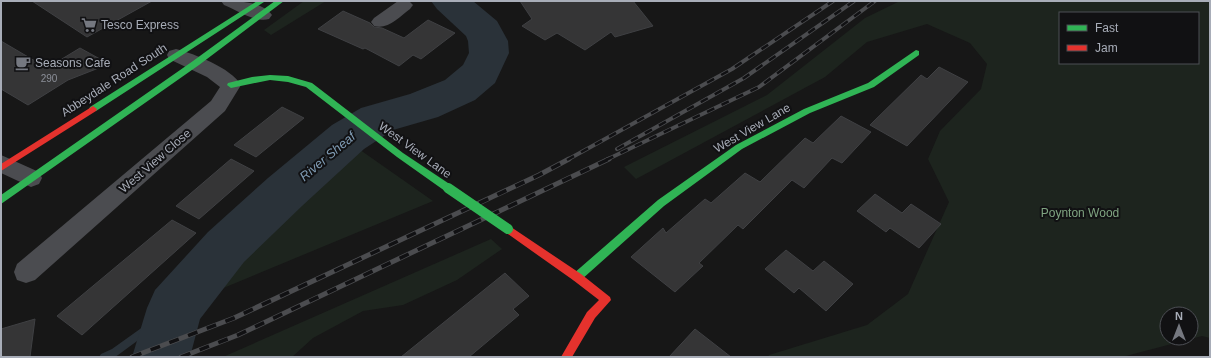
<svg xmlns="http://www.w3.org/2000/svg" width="1211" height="358" viewBox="0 0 1211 358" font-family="Helvetica,sans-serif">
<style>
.green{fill:#1d241e;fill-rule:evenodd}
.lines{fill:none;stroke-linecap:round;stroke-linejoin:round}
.stream{fill:#2a3239;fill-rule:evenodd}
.river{fill:#2a3239;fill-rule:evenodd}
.building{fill:#353536;stroke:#3f4043}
.street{fill:#4b4c50;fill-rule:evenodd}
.fast{fill:#30b455;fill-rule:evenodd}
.jam{fill:#e5322d;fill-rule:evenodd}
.rail-far1-casing{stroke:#4b4c4f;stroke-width:4}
.rail-casing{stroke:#4b4c4f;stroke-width:5}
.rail-far1{stroke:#111113;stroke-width:2.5;stroke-dasharray:8;stroke-linecap:butt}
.rail{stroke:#111113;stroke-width:3.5;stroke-dasharray:10;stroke-linecap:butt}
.fast-bridge{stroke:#30b455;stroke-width:10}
.labels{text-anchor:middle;stroke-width:4;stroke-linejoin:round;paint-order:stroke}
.number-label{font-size:10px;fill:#8b8f98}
.poi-label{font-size:12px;fill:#a8adb8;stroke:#111113;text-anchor:start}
.street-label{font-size:12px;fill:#a8adb8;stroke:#111113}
.park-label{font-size:12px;fill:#7fa381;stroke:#111113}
.water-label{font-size:13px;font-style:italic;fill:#7f9bb3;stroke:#111113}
</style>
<rect width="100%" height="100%" fill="#171717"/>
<path class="green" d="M304,1H326L271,35L264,30Z
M900,1H1210V338L1202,336L1122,357H768L769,355L867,325L908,294L949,202L928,159L940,131L981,89L987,64L970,43L927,24L867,42L825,77L636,179L624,167L767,95L865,18ZM1060,13H1198V63H1060ZM1167,314H1191V338H1167Z
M348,137L356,147L433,201L175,308L226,247L285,192Z
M491,239L502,249L457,280L403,305L363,311L313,338L292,357H223Z"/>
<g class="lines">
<path class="stream" d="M175,304L178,305L180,308L178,311L118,355L115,357H99L101,354L112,349Z"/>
<path class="river" d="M431,1H473L497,21L508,41L509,53L495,83L475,100L438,117L393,130L364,149L302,206L244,262L200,319L190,357H132L147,308L155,290L208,232L268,178L332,125L361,108L410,94L445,80L463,65L469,53L468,41L466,36L437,9Z"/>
</g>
<path class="building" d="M32,1H152L87,37Z
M520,1H633L653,26L615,37L611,32L585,50L557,33L545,40L522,26L532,19Z
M343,11L370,23L374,27L382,28L404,38L428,20L455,33L421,59L413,55L399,66L365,48L363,49L318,29Z
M1,41L47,68L80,48L109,64L68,80L28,105L1,89Z
M939,67L968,82L907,146L870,125L921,75L927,79Z
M282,107L304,118L256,157L234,145Z
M841,116L871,132L842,163L832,158L804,188L792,180L743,229L738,225L699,263L703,266L675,292L631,257L663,228L666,233L705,199L711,203L745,173L760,182L805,138L813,143Z
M231,159L254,171L199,219L176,206Z
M875,194L902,213L911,204L941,224L919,248L890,228L886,232L857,211Z
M172,220L196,233L82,335L57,316Z
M786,250L813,271L824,261L853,284L826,311L799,288L794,293L765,269Z
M505,273L529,296L513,309L519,315L469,357H401Z
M35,319L30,357H1V329Z
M695,329L731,357H669Z"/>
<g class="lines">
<path class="street" d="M221,1C236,1 263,1 272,15L269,19C255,23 237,10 224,5Z
M398,1H409L413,5L410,9C399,17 388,30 374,26L371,22L374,18Z
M176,49C195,54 231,68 241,85L225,111L35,280L26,283L17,280L14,272L17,264L211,101L220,87L207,77L169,59L167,55L169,51Z
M1,155L39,172L42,178L39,184L31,187L1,173Z"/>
<path class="fast" d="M257,1L264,2L96,111H90L89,109L90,107Z
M275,1H284L199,65L1,204V195L193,61Z
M916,50L919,51V55L874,87L810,113L742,149L664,206L581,280L577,281L573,280L572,277L573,274L658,200L736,145L804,109L868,83Z
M270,75L288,76L312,83L403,153L451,185L453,188L451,191H445L397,157L306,87L288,82L270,80L231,88L227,85L228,83L252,77Z"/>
<path class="jam" d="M93,106L97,109L96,111L1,171V164Z
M508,225L581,274L610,297L611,300L595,318L572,357H561L587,312L599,300L573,280L505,232L503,229L505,226Z"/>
<defs>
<path id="rail-far1" d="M617,149L744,78L854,1
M567,160L732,69L833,1
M606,160L759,87L875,1"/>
<path id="rail" d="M132,357L234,318L539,175L569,159
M181,357L238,335L609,159"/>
</defs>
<use href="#rail-far1" class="rail-far1-casing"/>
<use href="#rail" class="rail-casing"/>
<use href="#rail-far1" class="rail-far1"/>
<use href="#rail" class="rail"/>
<path class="fast-bridge" d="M448,188L508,229"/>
</g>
<defs>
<symbol id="supermarket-bare" viewBox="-9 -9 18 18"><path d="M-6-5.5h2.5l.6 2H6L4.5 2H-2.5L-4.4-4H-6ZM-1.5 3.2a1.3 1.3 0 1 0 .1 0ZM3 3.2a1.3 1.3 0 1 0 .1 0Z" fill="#757880" stroke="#111113" stroke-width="2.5" paint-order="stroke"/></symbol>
<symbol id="cafe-bare" viewBox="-9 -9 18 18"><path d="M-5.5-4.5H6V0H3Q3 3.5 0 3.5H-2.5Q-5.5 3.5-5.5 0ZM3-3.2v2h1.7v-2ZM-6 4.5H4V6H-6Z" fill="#757880" stroke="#111113" stroke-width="2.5" paint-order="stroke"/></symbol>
</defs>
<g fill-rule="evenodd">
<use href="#supermarket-bare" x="78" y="14" width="22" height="22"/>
<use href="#cafe-bare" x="12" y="52" width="22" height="22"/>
</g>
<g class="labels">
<g class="number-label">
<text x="49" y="82">290</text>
</g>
<g class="poi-label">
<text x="101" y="29">Tesco Express</text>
<text x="35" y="67">Seasons Cafe</text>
</g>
<g class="street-label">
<text transform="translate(114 80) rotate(-33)" y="4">Abbeydale Road South</text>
<text transform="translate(752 128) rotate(-30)" y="4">West View Lane</text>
<text transform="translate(415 150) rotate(36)" y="4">West View Lane</text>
<text transform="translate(155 161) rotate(-41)" y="4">West View Close</text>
</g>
<g class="park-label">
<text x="1080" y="217">Poynton Wood</text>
</g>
<g class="water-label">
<text transform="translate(327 156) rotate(-40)" y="5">River Sheaf</text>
</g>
</g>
<rect width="1211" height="358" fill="none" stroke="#a8adb8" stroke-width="4"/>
<rect x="1059" y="12" width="140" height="52" fill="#111113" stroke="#4d4f55"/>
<rect x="1067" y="25" width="20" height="6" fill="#30b455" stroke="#4d4f55"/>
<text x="1095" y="32" font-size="12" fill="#a8adb8">Fast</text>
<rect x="1067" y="45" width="20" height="6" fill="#e5322d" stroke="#4d4f55"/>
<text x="1095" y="52" font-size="12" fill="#a8adb8">Jam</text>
<g transform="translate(1179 326)"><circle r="19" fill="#111113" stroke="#4d4f55"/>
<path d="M0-3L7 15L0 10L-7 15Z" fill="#757880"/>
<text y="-6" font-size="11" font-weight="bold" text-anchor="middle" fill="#a8adb8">N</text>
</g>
</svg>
